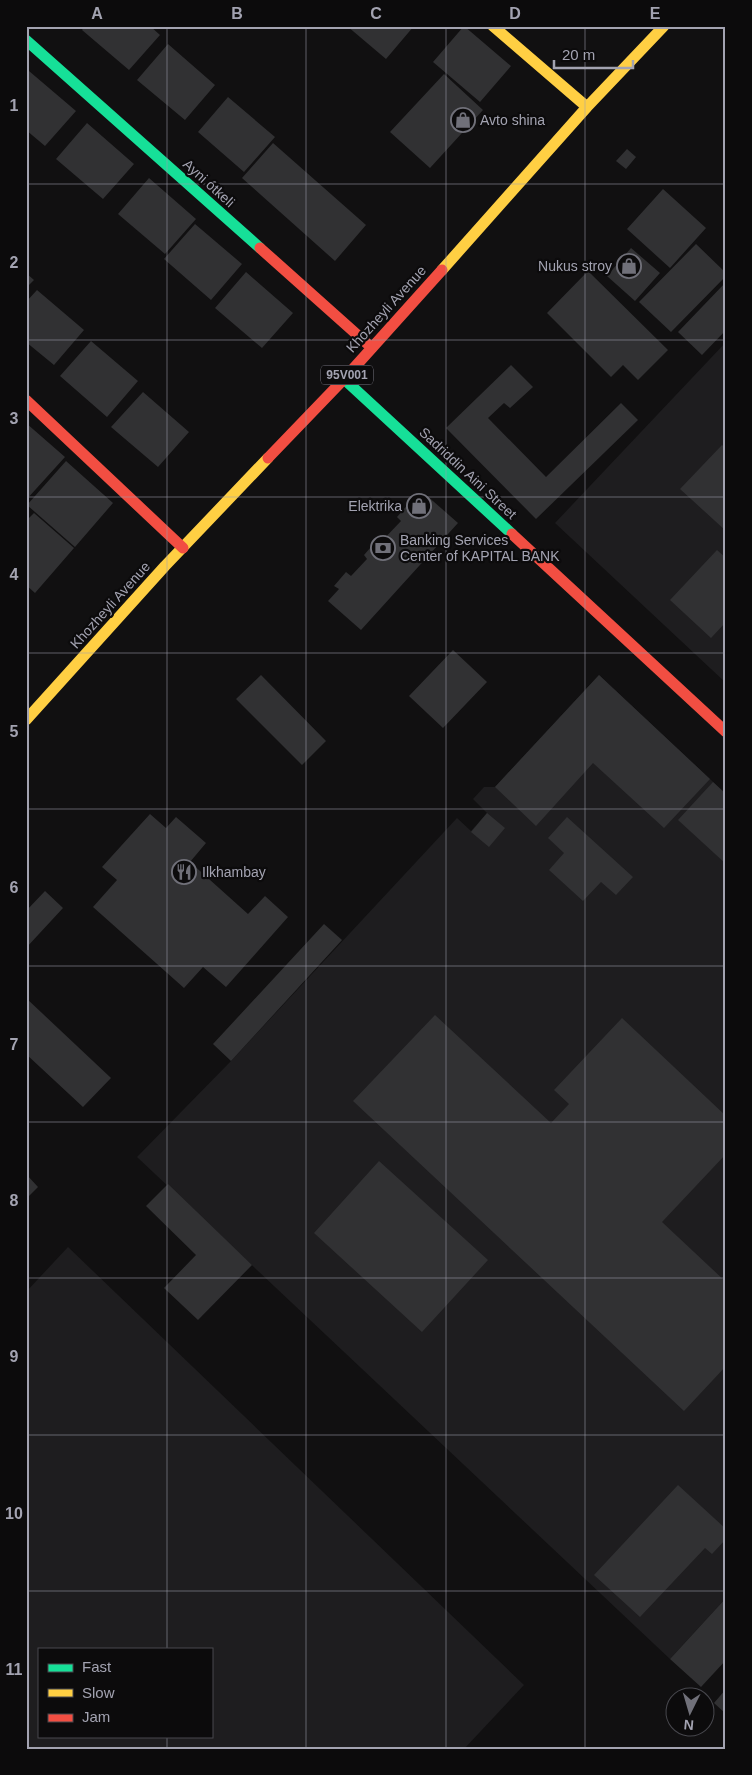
<svg xmlns="http://www.w3.org/2000/svg" width="752" height="1775" viewBox="0 0 752 1775" font-family="Helvetica,sans-serif">
<style>
.built{fill:#1e1d1f;fill-rule:evenodd}
.building{fill:#313133}
.lines{fill:none;stroke-linecap:round;stroke-linejoin:round}
.fast{stroke:#16e098;stroke-width:11}
.slow{stroke:#ffcf43;stroke-width:11}
.jam{stroke:#f24e42;stroke-width:11}
.grid{fill:none;stroke:#a3a3b1;stroke-width:1;stroke-opacity:0.55}
.labels{text-anchor:middle;stroke-width:4.5;stroke-linejoin:round;paint-order:stroke}
.shield{fill:#0c0b0c;stroke:#767580;stroke-width:1}
.shield-label{font-size:12px;font-weight:bold;fill:#a3a3b1}
.poi-label{font-size:14px;fill:#a3a3b1;stroke:#0c0b0c;text-anchor:start}
.street-label{font-size:14px;fill:#a3a3b1;stroke:#0c0b0c}
.neatline{fill:none;stroke:#a3a3b1;stroke-width:2}
.grid-label{font-size:16px;text-anchor:middle;font-weight:bold;fill:#a3a3b1}
</style>
<rect width="100%" height="100%" fill="#111011"/>
<path class="built" d="M726,342V683L555,523Z
M599,675L726,794V1598L670,1659L137,1157L231,1061L457,818L471,831L487,813L473,799L484,787H495Z
M68,1247L524,1685L464,1749H26V1292ZM39,1649H211V1736H39Z"/>
<path class="building" d="M85,26H150L160,35L129,70L82,30Z
M347,26H414L386,59Z
M464,26L511,66L480,102L433,62Z
M168,44L215,85L185,120L137,80Z
M29,71L76,111L45,146L26,130V74Z
M444,74L483,110L430,168L390,132Z
M228,97L275,137L244,172L198,132Z
M87,123L134,164L103,199L56,159Z
M273,143L366,225L335,261L242,178Z
M627,149L636,157L626,169L616,161Z
M149,178L196,219L165,254L118,214Z
M663,189L706,228L670,268L627,229Z
M195,224L242,264L211,300L164,259Z
M696,244L726,273V276L671,332L639,302Z
M631,248L660,273L635,301L607,276Z
M588,271L668,350L638,380L623,365L611,377L547,313Z
M246,272L293,313L262,348L215,308Z
M26,273L34,280L26,288Z
M726,282V330L702,355L678,332Z
M37,290L84,330L54,365L26,342V302Z
M91,341L138,381L107,417L60,376Z
M511,365L533,387L510,408L504,403L488,418L546,477L621,403L638,420L536,519L446,428Z
M143,392L189,432L158,467L111,427Z
M26,423L65,457L26,500Z
M722,445L726,448V531L680,489Z
M66,461L113,503L75,547L27,505Z
M425,494L458,523L361,630L328,601L339,589L334,586L346,572L351,576L367,559L364,555L377,540L380,543L401,521L397,517L411,501L415,505Z
M34,513L74,548L35,593L26,585V521Z
M717,550L726,558V622L711,638L670,600Z
M453,650L487,682L443,728L409,696Z
M261,675L326,741L302,765L236,699Z
M599,675L710,779L664,828L593,763L536,826L495,787Z
M713,782L726,794V864L678,820Z
M487,813L505,828L489,847L471,832Z
M150,814L166,828L176,817L206,843L190,862L248,914L265,896L288,917L226,987L203,967L184,988L93,907L117,880L102,867Z
M567,817L633,877L616,895L601,882L583,901L549,870L564,853L548,838Z
M45,891L63,908L26,948V911Z
M324,924L342,940L231,1061L213,1044Z
M26,998L111,1078L83,1107L26,1054Z
M435,1015L551,1123L569,1104L554,1090L622,1018L726,1116V1154L662,1222L726,1282V1366L684,1411L353,1101Z
M379,1161L488,1260L422,1332L314,1233Z
M26,1174L38,1187L26,1199Z
M168,1184L252,1265L198,1320L164,1288L196,1255L146,1206Z
M678,1485L726,1529V1539L712,1554L705,1548L640,1617L594,1575Z
M726,1598V1660L701,1687L670,1659Z
M726,1689V1714L714,1703Z"/>
<g class="lines">
<path class="fast" d="M26,40L260,248
M344,379L512,534"/>
<path class="slow" d="M493,26L587,107
M442,270L587,107L664,26
M26,720L165,566L268,458"/>
<path class="jam" d="M260,248L372,348
M26,400L183,548
M268,458L344,379L442,270
M512,534L726,732"/>
</g>
<path class="grid" d="M167,26V1649M306,26V1749M446,26V1749M585,26V1749M26,184H726M26,340H726M26,497H726M26,653H726M26,809H726M26,966H726M26,1122H726M26,1278H726M26,1435H726M26,1591H726M167,1736V1749"/>
<defs>
<symbol id="shop-ring" viewBox="-11 -11 22 22"><circle r="9.5" fill="#0c0b0c" stroke="#707079" stroke-width="1.5"/><path d="M-5-2.5h2.3a2.7 3.5 0 0 1 5.4 0H5L5.5 6h-11ZM-1.5-2.5h3a1.5 2.3 0 0 0-3 0Z" fill="#707079"/></symbol>
<symbol id="bank-ring" viewBox="-11 -11 22 22"><circle r="9.5" fill="#0c0b0c" stroke="#707079" stroke-width="1.5"/><path d="M-6-4H6V4H-6ZM0-2.3a2.3 2.3 0 1 0 0 4.6a2.3 2.3 0 1 0 0-4.6Z" fill="#707079"/></symbol>
<symbol id="restaurant-ring" viewBox="-11 -11 22 22"><circle r="9.5" fill="#0c0b0c" stroke="#707079" stroke-width="1.5"/><path d="M-5-6h1v4h1v-4h1v4h1v-4h1v5L-1.5 .5V6h-2V.5L-5-1ZM5-6V6H3V1.5H1.5Q1.5-4 5-6Z" fill="#707079"/></symbol>
</defs>
<g fill-rule="evenodd">
<use href="#shop-ring" x="449" y="106" width="28" height="28"/>
<use href="#shop-ring" x="615" y="252" width="28" height="28"/>
<use href="#shop-ring" x="405" y="492" width="28" height="28"/>
<use href="#bank-ring" x="369" y="534" width="28" height="28"/>
<use href="#restaurant-ring" x="170" y="858" width="28" height="28"/>
</g>
<g class="labels">
<rect class="shield" x="321" y="365.5" width="52" height="19" rx="4"/>
<g class="shield-label">
<text x="347" y="379">95V001</text>
</g>
<g class="poi-label">
<text x="480" y="125">Avto shina</text>
<text x="612" y="271" text-anchor="end">Nukus stroy</text>
<text x="402" y="511" text-anchor="end">Elektrika</text>
<text x="400" y="545">Banking Services<tspan x="400" dy="16">Center of KAPITAL BANK</tspan></text>
<text x="202" y="877">Ilkhambay</text>
</g>
<g class="street-label">
<text transform="translate(209 183) rotate(42)" y="5">Ayni ótkeli</text>
<text transform="translate(386 309) rotate(-48)" y="5">Khozheyli Avenue</text>
<text transform="translate(468 473) rotate(43)" y="5">Sadriddin Aini Street</text>
<text transform="translate(110 605) rotate(-48)" y="5">Khozheyli Avenue</text>
</g>
</g>
<rect width="752" height="1775" fill="none" stroke="#0c0b0c" stroke-width="55"/>
<rect x="38" y="1648" width="175" height="90" fill="#0c0b0c" stroke="#48484e"/>
<rect x="48" y="1664" width="25" height="8" fill="#16e098" stroke="#48484e"/>
<text x="82" y="1672" font-size="15" fill="#a3a3b1">Fast</text>
<rect x="48" y="1689" width="25" height="8" fill="#ffcf43" stroke="#48484e"/>
<text x="82" y="1698" font-size="15" fill="#a3a3b1">Slow</text>
<rect x="48" y="1714" width="25" height="8" fill="#f24e42" stroke="#48484e"/>
<text x="82" y="1722" font-size="15" fill="#a3a3b1">Jam</text>
<g transform="translate(690 1712) rotate(185)"><circle r="24" fill="#0c0b0c" stroke="#48484e"/>
<path d="M0-4L9 19L0 12L-9 19Z" fill="#707079"/>
<text y="-8" font-size="14" font-weight="bold" text-anchor="middle" fill="#a3a3b1">N</text>
</g>
<path d="M554 60v8h79v-8" fill="none" stroke="#a3a3b1" stroke-width="2.5"/>
<text x="562" y="60" font-size="15" fill="#a3a3b1" stroke="#0c0b0c" stroke-width="4" paint-order="stroke">20 m</text>
<rect x="28" y="28" width="696" height="1720" class="neatline"/>
<g class="grid-label">
<text x="97" y="19">A</text>
<text x="237" y="19">B</text>
<text x="376" y="19">C</text>
<text x="515" y="19">D</text>
<text x="655" y="19">E</text>
<text x="14" y="111">1</text>
<text x="14" y="268">2</text>
<text x="14" y="424">3</text>
<text x="14" y="580">4</text>
<text x="14" y="737">5</text>
<text x="14" y="893">6</text>
<text x="14" y="1050">7</text>
<text x="14" y="1206">8</text>
<text x="14" y="1362">9</text>
<text x="14" y="1519">10</text>
<text x="14" y="1675">11</text>
</g>
</svg>
